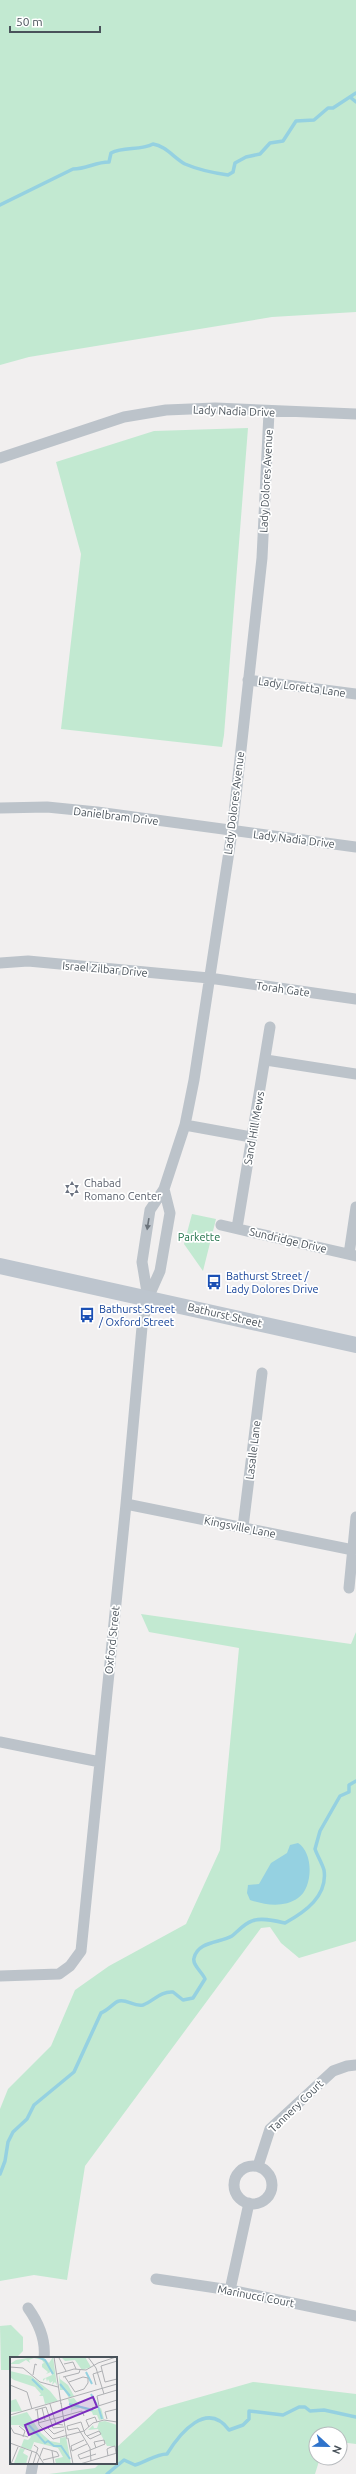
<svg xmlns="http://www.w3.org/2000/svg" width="356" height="2474" viewBox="0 0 356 2474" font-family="Ubuntu,sans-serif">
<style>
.green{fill:#c2e9d1}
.water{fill:#95d1e1}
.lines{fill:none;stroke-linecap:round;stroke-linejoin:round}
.stream{stroke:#95d1e1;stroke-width:3.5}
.minor{stroke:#bcc3ca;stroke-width:11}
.secondary{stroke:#bdc5ce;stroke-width:16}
.oneway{fill:#6c747c}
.labels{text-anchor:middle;stroke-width:3.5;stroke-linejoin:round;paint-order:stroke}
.street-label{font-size:11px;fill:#49525a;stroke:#fff}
.worship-label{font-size:11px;fill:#5b616d;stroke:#fff;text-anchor:start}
.park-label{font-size:11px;fill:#22724a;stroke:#fff}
.transit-label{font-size:11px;fill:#164399;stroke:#fff;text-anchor:start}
.inset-river{fill:none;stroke:#95d1e1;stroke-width:2}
.inset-road{fill:none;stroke:#aeb0b3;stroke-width:1}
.view{fill:#7b2cbf;fill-opacity:0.15;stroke:#7b2cbf;stroke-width:2}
.inset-edge{fill:none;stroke:#49525a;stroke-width:2}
</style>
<rect width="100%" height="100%" fill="#f1efef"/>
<path class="green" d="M0,0H356V312L272,317L29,357L0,365Z
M248,428L224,735L222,747L61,729L81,554L56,462L154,431Z
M192,1214L216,1219L203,1271L184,1244Z
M141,1614L351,1644L356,1632V1941L299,1958L281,1943L270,1927L261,1928L85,2166L67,2280L34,2275L0,2281V2109L8,2089L51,2046L75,1990L109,1966L186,1924L220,1850L239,1648L149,1632Z
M11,2325L23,2337V2351L16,2358H11L10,2370H1L0,2326Z
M253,2382L356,2394V2444L340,2442V2434H316V2458H320L315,2474H49L95,2468L100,2463H116V2448L158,2409Z"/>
<path class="water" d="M298,1843C314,1853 313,1888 298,1898C284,1908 265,1905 250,1900L247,1893L248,1885L259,1884L271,1863L287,1853L290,1845Z"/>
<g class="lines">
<path class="stream" d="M350,97L356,102
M0,205L73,169C87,169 95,162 109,162L111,153C124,146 140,151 153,144C166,146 174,158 185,164C199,170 214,173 228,175L233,172L235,163L246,157L260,154L270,143L283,141L296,121L314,120L328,108H333L356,93
M0,2174L5,2161L8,2142L13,2132L27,2119L34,2105L74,2072L101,2013C109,2010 114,2002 119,2001C127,1999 134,2007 143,2005C154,2001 160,1991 173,1992L183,2000L193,1998L205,1979C203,1973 192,1965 194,1958C198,1941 220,1943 232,1936C238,1931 245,1923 252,1921C261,1917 276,1921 285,1923C305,1912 328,1896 324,1870C322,1863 317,1855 315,1849L320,1831L340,1796L349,1792V1785L356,1781
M107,2474L124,2460L135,2465C146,2462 156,2454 167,2454C180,2433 207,2400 229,2430L243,2425L249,2419V2411L283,2415L299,2407H305L310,2411L324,2410L356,2417"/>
<path class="minor" d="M0,458L124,417L166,410L215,408L356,414
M248,680L356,694
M0,808L47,807L97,812L356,847
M0,963L28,961L209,978L356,999
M266,1060L356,1074
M185,1125L251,1137
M221,1225L356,1256
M237,1228L270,1027
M349,1254L356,1207
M148,1298L142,1262L150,1210L164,1189L185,1125L194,1080L232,832L262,558L269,412
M126,1504L353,1550
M243,1527L262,1373
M349,1588L356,1517
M0,1742L100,1762
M0,1976L59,1974L70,1966L81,1951L126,1504L142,1327L148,1298L160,1271L170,1213L164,1189
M258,2166L270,2129L333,2071L347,2066L356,2065
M234 2185a19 19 0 1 1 38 0a19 19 0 1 1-38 0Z
M156,2279L230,2290L356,2316
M230,2290L249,2203
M28,2308C38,2322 46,2340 44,2358
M31,2474L33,2463"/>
<path class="secondary" d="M0,1266L356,1345"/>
</g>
<defs><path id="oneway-solid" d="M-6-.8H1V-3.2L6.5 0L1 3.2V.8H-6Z"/></defs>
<use class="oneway" href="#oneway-solid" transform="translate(148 1224) rotate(99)"/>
<defs>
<symbol id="synagogue-bare" viewBox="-9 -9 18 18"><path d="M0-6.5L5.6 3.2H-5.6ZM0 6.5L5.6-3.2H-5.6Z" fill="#6b7280" stroke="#fff" stroke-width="2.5" paint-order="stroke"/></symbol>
<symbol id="bus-bare" viewBox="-9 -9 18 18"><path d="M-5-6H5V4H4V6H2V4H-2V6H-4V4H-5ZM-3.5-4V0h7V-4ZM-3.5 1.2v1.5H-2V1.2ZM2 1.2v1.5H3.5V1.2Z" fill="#1a4fb4" stroke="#fff" stroke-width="2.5" paint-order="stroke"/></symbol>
</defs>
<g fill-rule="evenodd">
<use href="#synagogue-bare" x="61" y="1178" width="22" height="22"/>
<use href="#bus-bare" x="203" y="1271" width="22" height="22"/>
<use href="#bus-bare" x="76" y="1304" width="22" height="22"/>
</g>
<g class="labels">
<g class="street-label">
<text transform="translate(234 411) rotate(2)" y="4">Lady Nadia Drive</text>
<text transform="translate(266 481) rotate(-87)" y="4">Lady Dolores Avenue</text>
<text transform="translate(302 687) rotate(8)" y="4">Lady Loretta Lane</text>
<text transform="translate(234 803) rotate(-83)" y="4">Lady Dolores Avenue</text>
<text transform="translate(116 816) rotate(7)" y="4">Danielbram Drive</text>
<text transform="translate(294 839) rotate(7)" y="4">Lady Nadia Drive</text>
<text transform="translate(105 969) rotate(5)" y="4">Israel Zilbar Drive</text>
<text transform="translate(283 989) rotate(8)" y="4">Torah Gate</text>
<text transform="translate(254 1128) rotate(-80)" y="4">Sand Hill Mews</text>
<text transform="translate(288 1240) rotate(13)" y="4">Sundridge Drive</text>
<text transform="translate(225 1315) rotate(13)" y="4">Bathurst Street</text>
<text transform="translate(253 1450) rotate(-83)" y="4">Lasalle Lane</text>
<text transform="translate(240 1527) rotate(11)" y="4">Kingsville Lane</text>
<text transform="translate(112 1640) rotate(-84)" y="4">Oxford Street</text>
<text transform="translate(296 2106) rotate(-44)" y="4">Tannery Court</text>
<text transform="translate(256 2296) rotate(11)" y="4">Marinucci Court</text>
</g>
<g class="worship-label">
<text x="84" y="1187">Chabad<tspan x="84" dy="13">Romano Center</tspan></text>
</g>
<g class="park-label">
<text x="199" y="1241">Parkette</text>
</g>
<g class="transit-label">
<text x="226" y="1280">Bathurst Street /<tspan x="226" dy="13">Lady Dolores Drive</tspan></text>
<text x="99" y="1313">Bathurst Street<tspan x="99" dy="13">/ Oxford Street</tspan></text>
</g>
</g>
<g transform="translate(10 2357)">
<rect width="107" height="107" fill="#f1efef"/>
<path d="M23,0H33L39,6L43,0L47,29L45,25L42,28L43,24L40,26L38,22L37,25L36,21L33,24V22L42,18L41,15L36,17L38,15L32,10V7L34,6L32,3L24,1L19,3L20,6L16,3L9,7H0L6,3ZM51,0H75L81,10L72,13L65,3L55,4ZM0,14L21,19L40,34L48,44L35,47L33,39H29L31,37L25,30L4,23L0,20ZM49,17L50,22L58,28L64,39L59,41L54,33H50ZM64,41L70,49L84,53L91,51L94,62L89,63L87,58H83L82,55L70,51L62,53V56L58,42ZM6,42L12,54L0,55V44ZM17,55L31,76L40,84L50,86V81L56,80L61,107H46L45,102L53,100L48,91L24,85L21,93L11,90L14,82L18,83L21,80L16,72L9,68H0V60ZM95,64L107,68V89H97L88,72L78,73L83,68L84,71H87L89,65ZM10,91L15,92L13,96L18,99L16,107L4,106Z" fill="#c2e9d1"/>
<path class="inset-river" d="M28,0L35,3L43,17M76,15L82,27M22,22L33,33M50,27L60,39M81,37L87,48M59,47L83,53M88,49L92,62M17,66L35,86L38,84L44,89H51L60,102"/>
<path class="inset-road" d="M44,0L51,47M78,0L86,11L94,37M49,1L56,14M107,4L91,9L95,25L107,22M54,7L63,5L66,12M0,10L13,11L30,25L48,30M47,17L64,12L76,13L88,6L106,0M23,18L25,7L27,8M53,20L69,16L70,13M55,20L65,35M59,25L73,20L78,21V26L74,32L65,35M0,28L17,35L22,52M86,28L83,17L92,14M51,46L57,82M40,47L46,67L53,68M89,49L87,39L107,33M32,51L35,63M82,51L107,43M27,52L29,68L43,82L74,74L83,66L94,63L107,65M25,53L36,50L43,71L54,70M0,58L107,27M97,62L95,55L107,52M28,66L72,54L74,59M0,69L4,76L18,80M9,69L15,74L13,80M79,70L76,63L85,60L87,65M38,71L44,77L54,73M77,79L89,74L91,77L80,82L75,77L71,65L57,69L58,73L68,71L80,91L81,104M58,81L63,107M74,83L61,89L62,94L77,87M0,86L27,96L34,107M86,91L84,85L94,83L95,87L68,98L70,102L86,97M42,94L44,107M98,99L97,92L101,90L105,89L106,96M1,107L8,90M18,107L22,94M23,107L28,91L24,88M27,107L33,91L47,95L49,99L33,103M70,107L107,96"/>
<path class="view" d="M83,40L87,50L19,78L15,68Z"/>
<rect width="107" height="107" class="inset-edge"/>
</g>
<g transform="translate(328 2446) rotate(112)"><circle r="19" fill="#ffffff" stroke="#b6babd"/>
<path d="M0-3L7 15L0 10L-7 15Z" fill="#2f73cb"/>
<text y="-6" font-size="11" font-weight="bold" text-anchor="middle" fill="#49525a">N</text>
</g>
<path d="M10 26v6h90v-6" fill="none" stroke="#49525a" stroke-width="2"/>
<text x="16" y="26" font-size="12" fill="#49525a" stroke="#ffffff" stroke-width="3" paint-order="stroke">50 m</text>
</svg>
